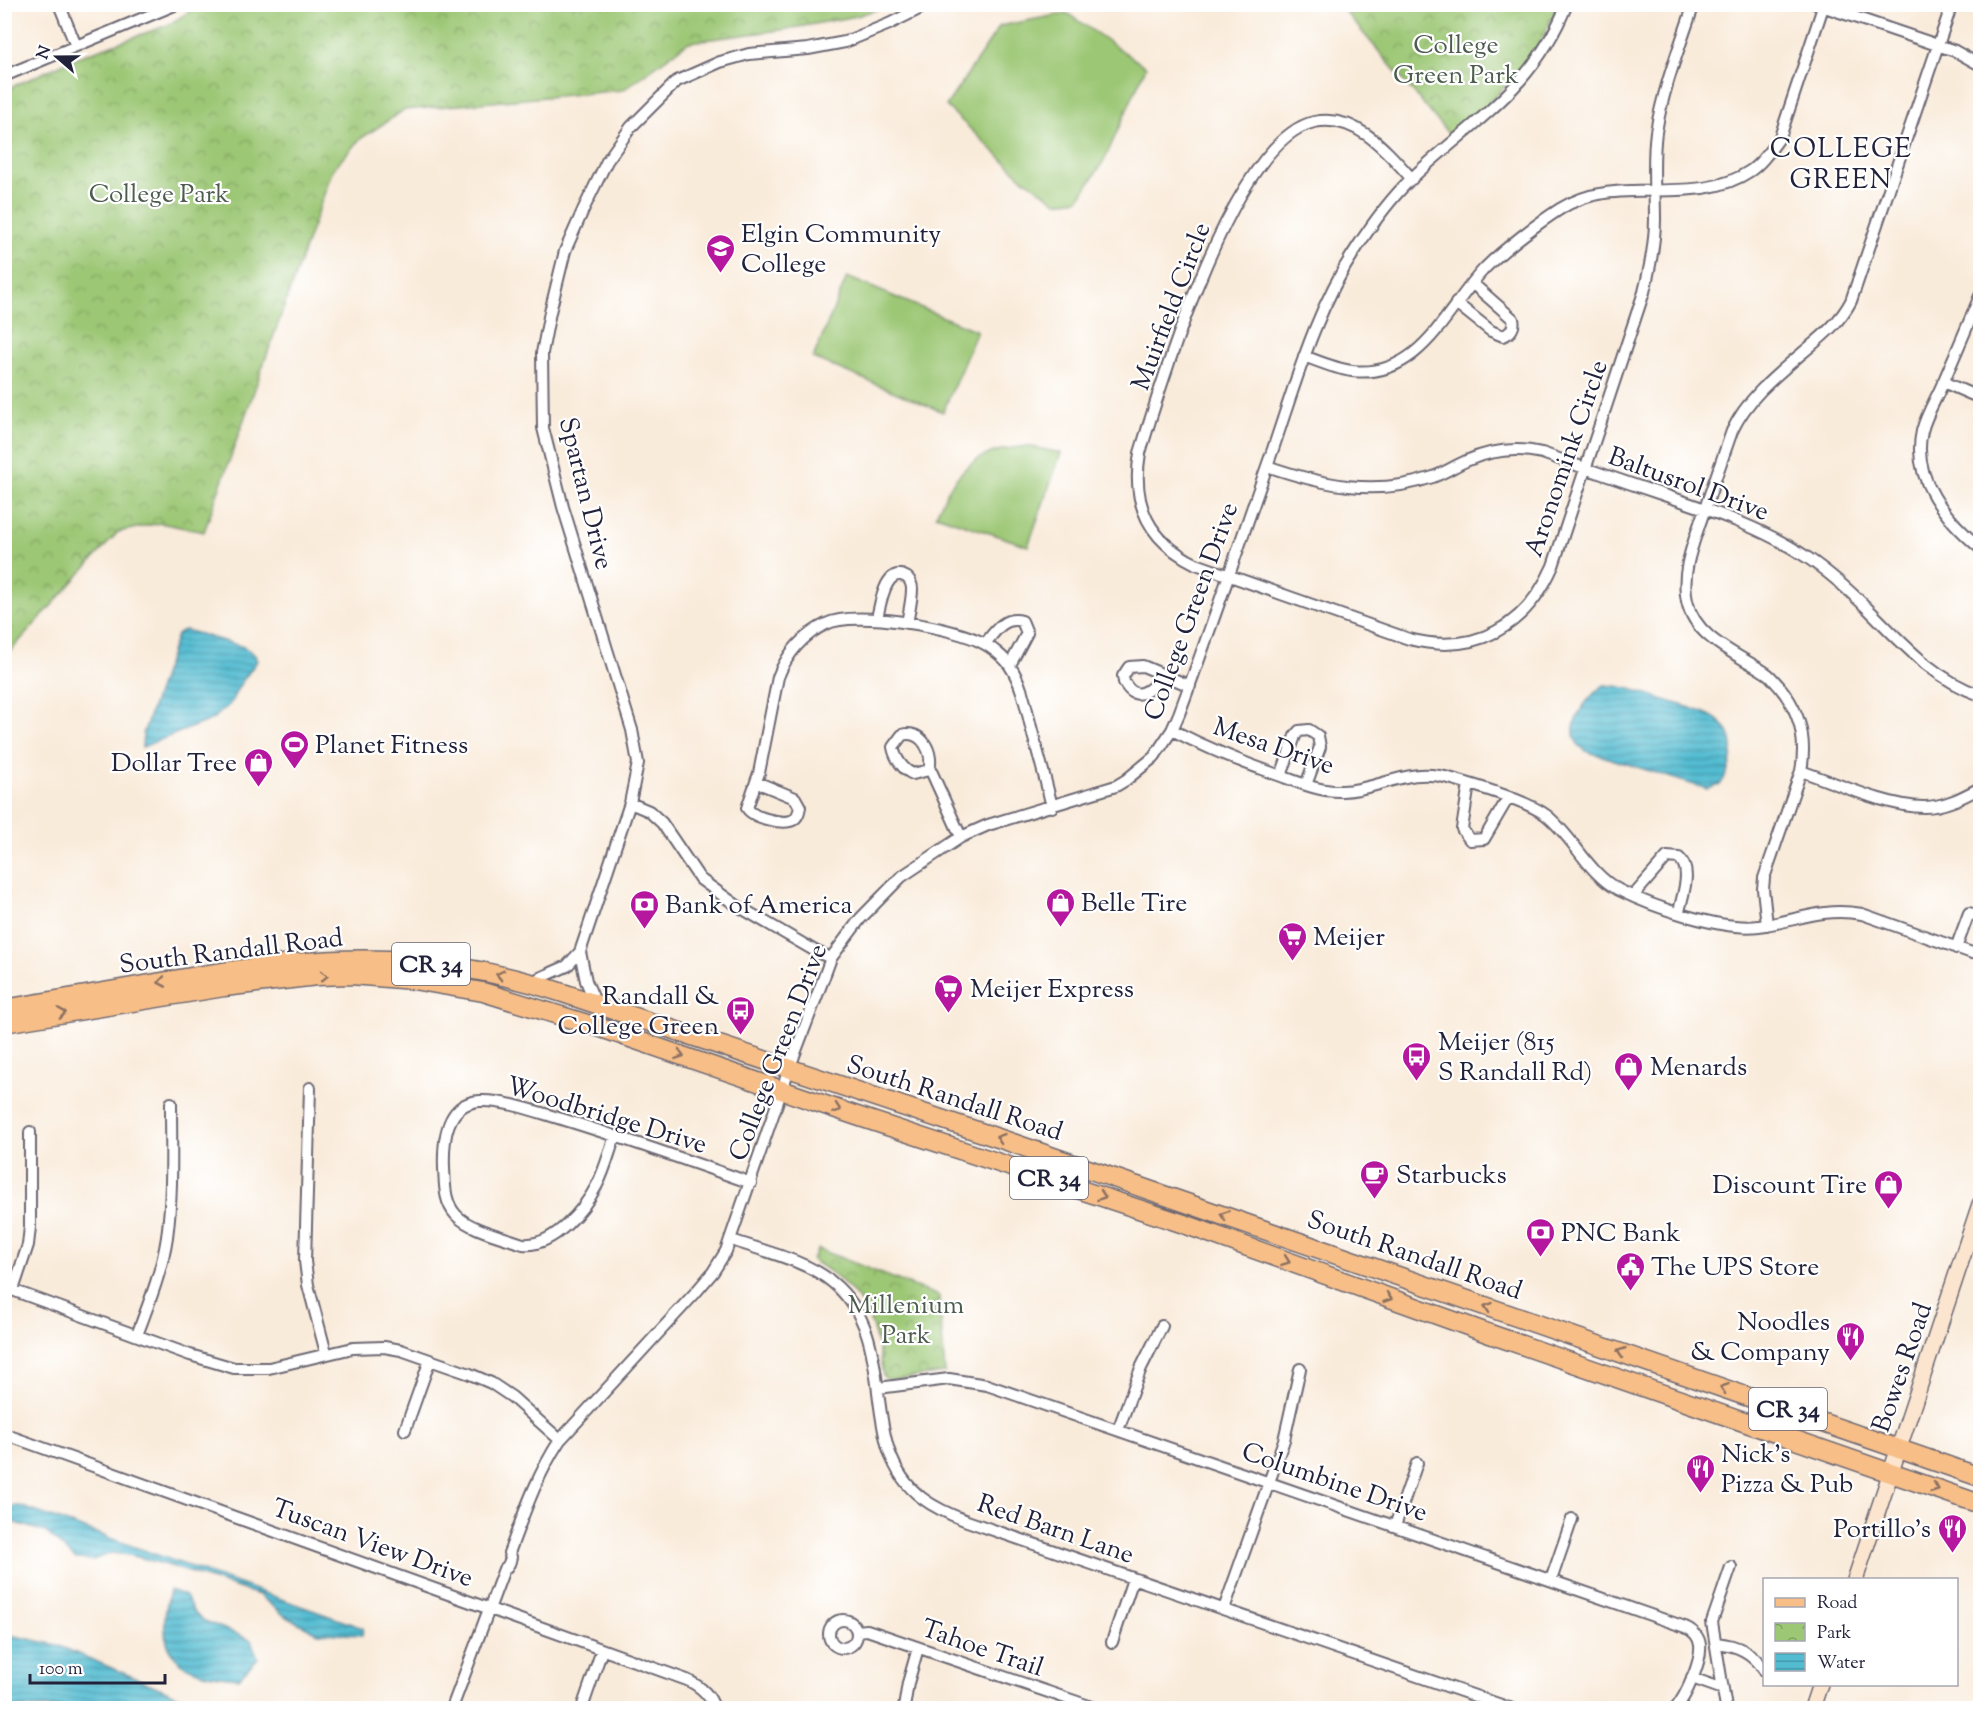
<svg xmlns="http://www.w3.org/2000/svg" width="1985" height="1713" viewBox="0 0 1985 1713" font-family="'Sorts Mill Goudy',serif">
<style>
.grass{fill:#9cc774;stroke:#5f7458;stroke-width:1.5}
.park{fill:url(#park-crowns);stroke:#5f7458;stroke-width:1.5}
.water{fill:url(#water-rules);stroke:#3a6f86;stroke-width:1.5}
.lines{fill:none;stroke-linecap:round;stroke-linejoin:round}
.minor-casing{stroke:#6d6873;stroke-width:14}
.secondary-casing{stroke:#6d6873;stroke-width:18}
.primary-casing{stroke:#6d6873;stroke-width:21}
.minor{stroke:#fff;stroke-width:10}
.secondary{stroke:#fce5cf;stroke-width:15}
.primary{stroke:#f7be87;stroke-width:18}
.oneway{stroke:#8c7061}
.labels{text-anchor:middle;stroke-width:4.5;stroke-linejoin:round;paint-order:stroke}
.shield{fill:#fff;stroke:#646476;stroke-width:1.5}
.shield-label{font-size:24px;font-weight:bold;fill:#22223b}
.park-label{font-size:26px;fill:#4d5c4f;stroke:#fff}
.poi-label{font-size:26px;fill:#22223b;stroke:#fff;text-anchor:start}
.street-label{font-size:26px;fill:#22223b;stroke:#fff}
.neighbourhood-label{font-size:27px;letter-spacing:1.5px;fill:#22223b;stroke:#fff}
</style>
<defs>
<pattern id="park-crowns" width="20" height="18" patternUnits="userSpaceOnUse" patternTransform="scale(1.5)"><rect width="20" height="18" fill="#9cc774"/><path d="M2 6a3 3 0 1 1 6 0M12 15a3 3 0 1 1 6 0" fill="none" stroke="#7fa160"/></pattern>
<pattern id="water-rules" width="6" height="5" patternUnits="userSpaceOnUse" patternTransform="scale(1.5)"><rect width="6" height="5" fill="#53bcd1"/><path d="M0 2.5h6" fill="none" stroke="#4498ab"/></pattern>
</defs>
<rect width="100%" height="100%" fill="#fff"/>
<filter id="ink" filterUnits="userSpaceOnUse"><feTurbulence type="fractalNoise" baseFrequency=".0167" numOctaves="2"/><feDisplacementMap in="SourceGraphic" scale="12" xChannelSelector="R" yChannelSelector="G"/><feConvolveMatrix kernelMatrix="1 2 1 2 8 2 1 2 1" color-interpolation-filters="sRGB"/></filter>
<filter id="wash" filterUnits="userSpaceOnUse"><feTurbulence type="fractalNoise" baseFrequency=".008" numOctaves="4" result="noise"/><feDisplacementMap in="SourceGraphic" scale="24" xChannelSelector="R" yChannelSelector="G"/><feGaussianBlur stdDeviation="1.35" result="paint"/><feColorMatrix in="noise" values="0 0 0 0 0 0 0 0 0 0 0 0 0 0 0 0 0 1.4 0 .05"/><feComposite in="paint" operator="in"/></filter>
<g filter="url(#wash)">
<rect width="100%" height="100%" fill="#f9ebda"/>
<path class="grass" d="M1067,13L1146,67L1105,159L1079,199L1057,202L1020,176L946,106L1000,26Z
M847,277L977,331L943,412L813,358Z
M1027,446L1061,453L1028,546L936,515C948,487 963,461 994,452C1005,448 1016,448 1027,446Z"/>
<path class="park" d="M1347,4H1553L1558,7L1536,51L1486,107L1451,137L1343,9Z
M200,5H890L857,16L788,29L689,42L623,90L404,110L360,139L333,169L204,532L160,523L118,532L5,657V90L78,57L168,25Z
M818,1249L939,1296L945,1373L889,1380L883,1376C874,1317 865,1292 812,1260Z"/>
<path class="water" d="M186,630L244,647L255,655L257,661L239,686L230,704L213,719L142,747L143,734L177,635L181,631Z
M1604,685C1627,686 1646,694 1668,701C1693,709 1729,714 1732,745C1733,759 1728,774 1720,785L1707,789L1586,751C1558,734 1585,698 1604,685Z
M20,1506L363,1628L362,1635L318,1633L285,1616L259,1595L167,1565L130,1555L111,1553L93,1560L75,1559L46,1532L15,1523L7,1512L9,1507Z
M170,1590L186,1596L193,1611L203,1620L251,1640L258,1658L239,1678C176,1675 153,1654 170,1590Z
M5,1634L57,1645L207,1708H5Z"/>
</g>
<g filter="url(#ink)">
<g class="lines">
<defs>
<path id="minor" d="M59,4L76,46
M1816,4L1955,51L1980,65
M4,76L177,4
M1412,179C1387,151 1356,113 1314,122C1234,140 1162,380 1140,453C1131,505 1149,541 1196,564L1409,639C1475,656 1526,627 1553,566L1644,292C1650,268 1655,244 1655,219C1655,190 1652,161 1656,132C1663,88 1680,46 1694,4
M1980,296C1968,325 1955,355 1942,385C1936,399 1926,415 1922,431C1911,479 1946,519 1980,548
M1456,303L1491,331L1503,336C1511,333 1515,327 1513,319L1472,283
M1304,356C1320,362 1336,369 1352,371C1421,379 1446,309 1485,268C1504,249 1538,223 1560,209C1617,172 1694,209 1750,171C1762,163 1771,149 1780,137L1824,4
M1943,382L1980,398
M1267,466C1322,485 1375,497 1433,477C1444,473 1455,466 1466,461C1491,450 1516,447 1542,453C1584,468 1625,482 1667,496C1715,512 1765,529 1808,558C1830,573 1851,592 1870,611C1904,645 1934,679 1980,695
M877,618C880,607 885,565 906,577C910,579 912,585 912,589C912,600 909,612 907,623
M985,644C995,631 1004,616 1022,621L1027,633L1010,665
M1164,675C1153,687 1137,706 1124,682L1123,676L1129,667L1143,666L1190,686
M1172,730C1207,748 1243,763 1281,776C1300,783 1321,792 1342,791C1380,790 1408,766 1449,778C1474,785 1526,800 1546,815C1574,837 1587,873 1619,890C1653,907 1722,931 1759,926C1798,921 1820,907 1862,914L1972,953L1980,951
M929,770L913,774C903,770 895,758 893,747L902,735C922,729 934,753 929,770L932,773L961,837
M1801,771C1836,783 1888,807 1924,807C1945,807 1963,797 1980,788
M1281,776L1295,736L1299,731L1309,730L1318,736L1320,747L1306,785
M756,782L795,798L800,807C799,812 798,817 793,820C784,825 753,818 747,808L759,773L778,677C787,654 803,635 826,624C855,610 954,627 983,643C991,647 1005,658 1010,666C1022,684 1026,707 1031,727C1038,754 1046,780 1052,807
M1469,784L1462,829L1470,840L1484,839L1508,798
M630,803L649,811L662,823L700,879L736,905L817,952L831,958
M1634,895L1667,857L1679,858C1693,870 1682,896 1679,912
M1767,925L1763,889L1764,878L1801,771C1807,739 1800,711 1779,686C1775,682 1771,676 1766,673C1738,654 1695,639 1687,601C1681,572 1693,544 1702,517C1712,488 1722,459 1732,431C1747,399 1774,377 1800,355C1820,338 1839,324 1851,301L1952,4
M1956,948L1969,913L1980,917
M580,952L586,981L596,1004
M531,982L567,966L580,952L630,803L638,763L632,730L563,507L543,428L542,353L550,312L565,251L584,208L607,161L631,127L677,81L720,62L749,54L808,49L845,42L889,24L929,4
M310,1088L305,1261L308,1285L326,1353
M615,1136C609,1153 605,1170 597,1185C584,1210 553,1247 523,1244C504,1237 470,1230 456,1215C444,1202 445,1185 444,1168C443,1142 445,1103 480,1101C506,1100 540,1113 565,1120C627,1139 689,1161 751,1183
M732,1240C763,1251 807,1261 832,1282C904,1341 853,1446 922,1498C935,1508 951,1515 967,1521L1510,1708
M4,1287L190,1355L234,1368H269L353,1348L384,1347L401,1350L470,1374L491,1383L512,1397L560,1440
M13,1290L28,1245L30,1227V1132
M137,1335C149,1303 162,1271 167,1237C173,1193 171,1147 171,1103
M878,1388L949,1379L987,1385L1685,1627C1692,1630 1699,1636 1700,1645C1702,1661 1686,1696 1676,1708
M405,1430L430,1360
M1118,1430L1141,1368L1162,1326
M4,1434L687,1680C700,1686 710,1694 714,1708
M1395,1526L1417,1463
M1551,1580L1572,1519
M1224,1609L1284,1440L1300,1369
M829 1634a14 14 0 1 1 28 0a14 14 0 1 1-28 0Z
M857,1631L867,1630L873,1632L1095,1708
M1112,1642L1133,1579
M1716,1643C1737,1645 1753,1652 1764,1670
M1692,1678L1723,1689
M452,1708L504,1569C509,1566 510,1562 511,1557L509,1553C524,1513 537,1475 560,1440L696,1292L713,1272L726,1251L789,1069L824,977L831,958L860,919L901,877L961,837L988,825L1116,786L1126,780L1154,757L1172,730L1179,714C1212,626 1242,537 1273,449C1296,381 1316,309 1356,249C1372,224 1391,198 1412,178C1475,119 1533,89 1567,4
M582,1708L602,1650
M904,1708L908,1683L918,1648
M1726,1708L1712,1622L1731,1567"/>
<path id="secondary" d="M1855,1580L1980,1204
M1812,1708L1820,1684"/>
<path id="primary" d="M4,1009C65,999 124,988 185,978C252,967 320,957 389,960C448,963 507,974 563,993L1007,1141L1980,1477
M4,1023L224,987L317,976L351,975L413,980L483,992L604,1029L854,1115L1184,1224L1490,1334L1980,1504"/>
</defs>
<use href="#minor" class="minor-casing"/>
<use href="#secondary" class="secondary-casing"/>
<use href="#primary" class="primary-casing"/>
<use href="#minor" class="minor"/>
<use href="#secondary" class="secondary"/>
<use href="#primary" class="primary"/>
</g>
<defs><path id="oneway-chevron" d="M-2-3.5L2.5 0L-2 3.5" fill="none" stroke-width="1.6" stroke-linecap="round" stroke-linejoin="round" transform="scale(1.5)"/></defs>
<g class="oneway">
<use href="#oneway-chevron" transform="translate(500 975) rotate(-168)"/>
<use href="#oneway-chevron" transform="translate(324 976) rotate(-2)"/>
<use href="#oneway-chevron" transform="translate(162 982) rotate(170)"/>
<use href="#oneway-chevron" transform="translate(62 1013) rotate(-9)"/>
<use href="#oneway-chevron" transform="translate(680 1055) rotate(19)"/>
<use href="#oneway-chevron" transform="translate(837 1109) rotate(19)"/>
<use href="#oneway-chevron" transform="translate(1000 1138) rotate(-161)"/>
<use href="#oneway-chevron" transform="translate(1102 1196) rotate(19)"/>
<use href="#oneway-chevron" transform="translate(1224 1215) rotate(-161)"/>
<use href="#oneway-chevron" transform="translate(1286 1261) rotate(20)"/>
<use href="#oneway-chevron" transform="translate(1388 1298) rotate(19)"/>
<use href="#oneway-chevron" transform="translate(1488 1307) rotate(-161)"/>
<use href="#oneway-chevron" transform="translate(1621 1352) rotate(-161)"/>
<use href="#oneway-chevron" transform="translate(1724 1388) rotate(-161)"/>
<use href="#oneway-chevron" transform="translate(1935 1488) rotate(20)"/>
</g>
</g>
<defs>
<symbol id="university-pin" viewBox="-11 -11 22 30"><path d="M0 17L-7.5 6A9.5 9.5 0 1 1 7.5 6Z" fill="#b5179e" stroke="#fff"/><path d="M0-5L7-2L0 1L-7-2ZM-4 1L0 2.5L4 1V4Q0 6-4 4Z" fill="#fff"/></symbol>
<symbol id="stadium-pin" viewBox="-11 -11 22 30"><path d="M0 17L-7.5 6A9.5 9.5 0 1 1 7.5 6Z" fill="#b5179e" stroke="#fff"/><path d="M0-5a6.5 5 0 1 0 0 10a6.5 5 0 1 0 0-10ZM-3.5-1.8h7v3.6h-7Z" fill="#fff"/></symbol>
<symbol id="shop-pin" viewBox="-11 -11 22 30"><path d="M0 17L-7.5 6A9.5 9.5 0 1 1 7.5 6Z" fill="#b5179e" stroke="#fff"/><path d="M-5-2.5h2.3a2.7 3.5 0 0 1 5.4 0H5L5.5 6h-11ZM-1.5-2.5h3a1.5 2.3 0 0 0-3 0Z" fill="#fff"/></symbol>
<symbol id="bank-pin" viewBox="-11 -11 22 30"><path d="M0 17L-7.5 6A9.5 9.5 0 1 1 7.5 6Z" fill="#b5179e" stroke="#fff"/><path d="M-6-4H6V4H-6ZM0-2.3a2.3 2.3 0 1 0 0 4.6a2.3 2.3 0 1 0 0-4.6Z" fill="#fff"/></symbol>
<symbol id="supermarket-pin" viewBox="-11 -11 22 30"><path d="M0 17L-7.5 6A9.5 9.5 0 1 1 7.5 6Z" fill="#b5179e" stroke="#fff"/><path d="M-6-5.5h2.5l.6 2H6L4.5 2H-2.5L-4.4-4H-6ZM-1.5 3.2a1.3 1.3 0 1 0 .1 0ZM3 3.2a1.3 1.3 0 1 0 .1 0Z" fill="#fff"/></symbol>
<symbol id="bus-pin" viewBox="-11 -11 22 30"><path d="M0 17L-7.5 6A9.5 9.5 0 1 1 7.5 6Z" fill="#b5179e" stroke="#fff"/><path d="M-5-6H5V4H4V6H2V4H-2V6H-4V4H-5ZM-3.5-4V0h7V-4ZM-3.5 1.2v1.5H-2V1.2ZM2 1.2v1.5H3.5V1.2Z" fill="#fff"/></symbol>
<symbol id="cafe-pin" viewBox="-11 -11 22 30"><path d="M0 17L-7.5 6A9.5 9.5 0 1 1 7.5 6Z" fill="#b5179e" stroke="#fff"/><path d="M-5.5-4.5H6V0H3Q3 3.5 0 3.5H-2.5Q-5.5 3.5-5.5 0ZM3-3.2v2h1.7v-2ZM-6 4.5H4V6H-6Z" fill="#fff"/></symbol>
<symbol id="civic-pin" viewBox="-11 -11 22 30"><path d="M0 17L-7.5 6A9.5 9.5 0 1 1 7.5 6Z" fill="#b5179e" stroke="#fff"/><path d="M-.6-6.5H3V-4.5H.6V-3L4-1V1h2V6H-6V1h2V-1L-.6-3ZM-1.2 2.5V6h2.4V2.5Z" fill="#fff"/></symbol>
<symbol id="restaurant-pin" viewBox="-11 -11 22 30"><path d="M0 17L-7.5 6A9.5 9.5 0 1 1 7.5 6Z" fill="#b5179e" stroke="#fff"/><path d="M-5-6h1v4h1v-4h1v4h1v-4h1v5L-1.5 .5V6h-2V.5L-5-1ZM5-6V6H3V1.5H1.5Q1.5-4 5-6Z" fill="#fff"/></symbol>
</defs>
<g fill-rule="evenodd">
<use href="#university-pin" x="704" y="232" width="33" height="45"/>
<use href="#stadium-pin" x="278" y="728" width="33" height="45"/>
<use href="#shop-pin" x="242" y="746" width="33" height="45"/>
<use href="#shop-pin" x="1044" y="886" width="33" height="45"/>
<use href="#bank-pin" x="628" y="888" width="33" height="45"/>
<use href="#supermarket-pin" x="1276" y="920" width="33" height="45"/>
<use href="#supermarket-pin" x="932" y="972" width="33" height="45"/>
<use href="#bus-pin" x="724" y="994" width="33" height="45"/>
<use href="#bus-pin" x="1400" y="1040" width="33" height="45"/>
<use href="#shop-pin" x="1612" y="1050" width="33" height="45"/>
<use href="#cafe-pin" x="1358" y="1158" width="33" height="45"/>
<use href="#shop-pin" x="1872" y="1168" width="33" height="45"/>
<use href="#bank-pin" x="1524" y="1216" width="33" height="45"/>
<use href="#civic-pin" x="1614" y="1250" width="33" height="45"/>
<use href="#restaurant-pin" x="1834" y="1320" width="33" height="45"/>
<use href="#restaurant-pin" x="1684" y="1452" width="33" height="45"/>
<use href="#restaurant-pin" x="1936" y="1512" width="33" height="45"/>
</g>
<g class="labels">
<g class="shield">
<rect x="392" y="943" width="78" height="42" rx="4.5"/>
<rect x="1010" y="1157" width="78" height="42" rx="4.5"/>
<rect x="1749" y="1388" width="78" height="42" rx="4.5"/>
</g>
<g class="shield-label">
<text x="431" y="972">CR 34</text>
<text x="1049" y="1186">CR 34</text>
<text x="1788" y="1417">CR 34</text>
</g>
<g class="park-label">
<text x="1456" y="53">College<tspan x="1456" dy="30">Green Park</tspan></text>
<text x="159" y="202">College Park</text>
<text x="906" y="1313">Millenium<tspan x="906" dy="30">Park</tspan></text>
</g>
<g class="poi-label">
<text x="741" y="242">Elgin Community<tspan x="741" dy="30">College</tspan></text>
<text x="315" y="753">Planet Fitness</text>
<text x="237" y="771" text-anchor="end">Dollar Tree</text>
<text x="1081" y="911">Belle Tire</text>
<text x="665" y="913">Bank of America</text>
<text x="1313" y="945">Meijer</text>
<text x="970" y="997">Meijer Express</text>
<text x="719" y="1004" text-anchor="end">Randall &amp;<tspan x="719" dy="30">College Green</tspan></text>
<text x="1438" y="1050">Meijer (815<tspan x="1438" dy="30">S Randall Rd)</tspan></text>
<text x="1650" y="1075">Menards</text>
<text x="1396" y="1183">Starbucks</text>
<text x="1867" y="1193" text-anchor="end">Discount Tire</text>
<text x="1561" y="1241">PNC Bank</text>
<text x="1651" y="1275">The UPS Store</text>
<text x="1830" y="1330" text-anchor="end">Noodles<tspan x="1830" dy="30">&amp; Company</tspan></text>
<text x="1721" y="1462">Nick's<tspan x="1721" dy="30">Pizza &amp; Pub</tspan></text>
<text x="1931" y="1537" text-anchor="end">Portillo's</text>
</g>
<g class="street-label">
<text transform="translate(1170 306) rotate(-69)" y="9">Muirfield Circle</text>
<text transform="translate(1565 458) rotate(-71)" y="9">Aronomink Circle</text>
<text transform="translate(1689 483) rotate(20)" y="9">Baltusrol Drive</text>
<text transform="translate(587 493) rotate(76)" y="9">Spartan Drive</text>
<text transform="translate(1190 611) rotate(-70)" y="9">College Green Drive</text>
<text transform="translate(1274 745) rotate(19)" y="9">Mesa Drive</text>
<text transform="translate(231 950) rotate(-7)" y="9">South Randall Road</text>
<text transform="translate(777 1052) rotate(-69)" y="9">College Green Drive</text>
<text transform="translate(955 1097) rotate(18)" y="9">South Randall Road</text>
<text transform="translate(607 1114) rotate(17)" y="9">Woodbridge Drive</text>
<text transform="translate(1415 1254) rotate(19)" y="9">South Randall Road</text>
<text transform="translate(1901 1367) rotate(-71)" y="9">Bowes Road</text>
<text transform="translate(1335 1481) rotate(19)" y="9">Columbine Drive</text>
<text transform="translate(1056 1528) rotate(19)" y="9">Red Barn Lane</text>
<text transform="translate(373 1542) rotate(20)" y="9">Tuscan View Drive</text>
<text transform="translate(983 1647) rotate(19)" y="9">Tahoe Trail</text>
</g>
<g class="neighbourhood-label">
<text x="1841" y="157">COLLEGE<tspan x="1841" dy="31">GREEN</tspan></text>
</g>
</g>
<rect width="1985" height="1713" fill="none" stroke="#fff" stroke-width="24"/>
<rect x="1763" y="1578" width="195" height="108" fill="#ffffff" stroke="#a7a7b1" stroke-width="1.5"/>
<rect x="1775" y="1598" width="30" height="9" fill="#f7be87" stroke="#a7a7b1" stroke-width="1.5"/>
<text x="1817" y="1608" font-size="18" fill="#22223b">Road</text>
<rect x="1775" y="1623" width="30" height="18" fill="url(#park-crowns)" stroke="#a7a7b1" stroke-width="1.5"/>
<text x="1817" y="1638" font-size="18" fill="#22223b">Park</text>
<rect x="1775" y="1653" width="30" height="18" fill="url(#water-rules)" stroke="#a7a7b1" stroke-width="1.5"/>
<text x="1817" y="1668" font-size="18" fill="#22223b">Water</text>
<g transform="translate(57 57) rotate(290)" stroke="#ffffff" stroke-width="4.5" paint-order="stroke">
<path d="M0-4.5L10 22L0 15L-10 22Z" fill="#22223b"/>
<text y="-9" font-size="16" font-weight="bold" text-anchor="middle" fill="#22223b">N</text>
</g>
<path d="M30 1674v9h135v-9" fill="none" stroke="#22223b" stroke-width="3"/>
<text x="39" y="1674" font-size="18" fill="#22223b" stroke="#ffffff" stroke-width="4.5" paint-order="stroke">100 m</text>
</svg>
